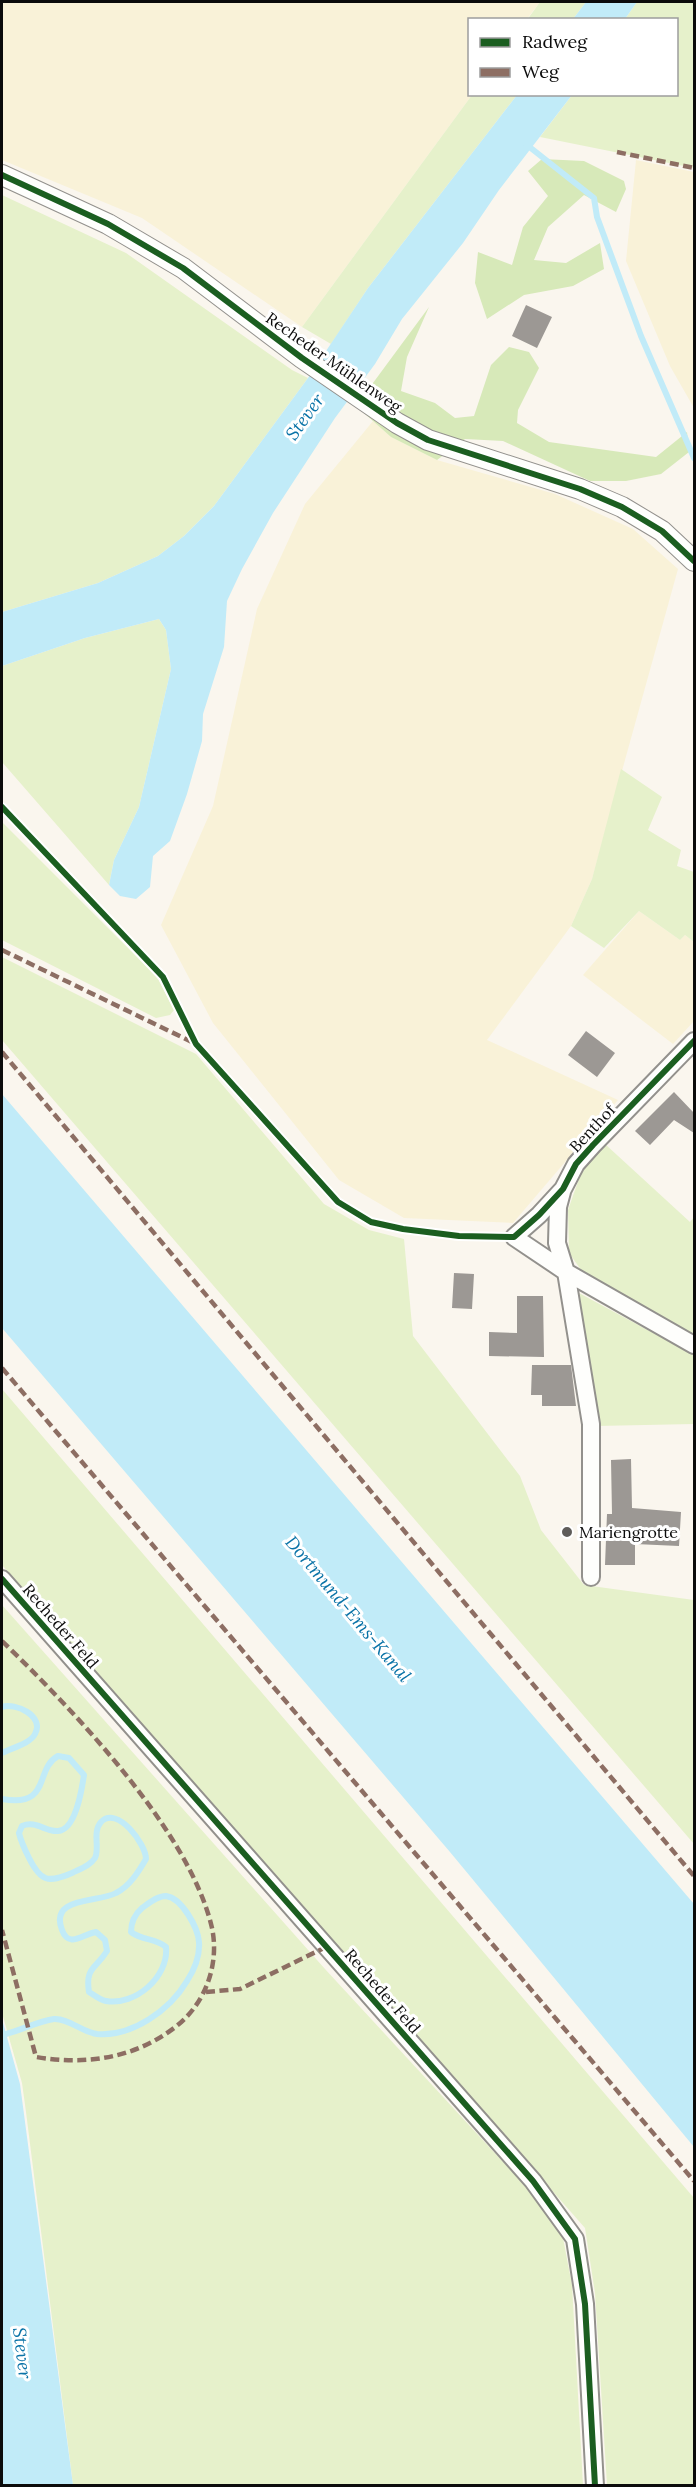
<svg xmlns="http://www.w3.org/2000/svg" width="696" height="2487" viewBox="0 0 696 2487" font-family="Lora,serif">
<style>
.farmland{fill:#f9f2d8}
.green{fill:#e6f1cb}
.forest{fill:#d7e9b9}
.water{fill:#c1ebf8}
.lines{fill:none;stroke-linecap:round;stroke-linejoin:round}
.stream{stroke:#c1ebf8;stroke-width:6}
.building{fill:#9c9894}
.minor-casing{stroke:#93918d;stroke-width:20}
.tertiary-casing{stroke:#93918d;stroke-width:22}
.minor{stroke:#fefefc;stroke-width:16}
.tertiary{stroke:#fefefc;stroke-width:20}
.quiet{stroke:#8d6e63;stroke-width:4.5;stroke-dasharray:9 4.5;stroke-linecap:butt}
.cycleway-casing{stroke:#fff;stroke-width:10}
.cycleway{stroke:#1b5e20;stroke-width:6}
.poi-dot{fill:#5f5d5a;stroke:#fff;stroke-width:2}
.labels{text-anchor:middle;stroke-width:6;stroke-linejoin:round;paint-order:stroke}
.street-label{font-size:16px;fill:#0b0b0b;stroke:#fff}
.poi-label{font-size:16px;fill:#0b0b0b;stroke:#fff;text-anchor:start}
.water-label{font-size:18px;font-style:italic;fill:#0a73a7;stroke:#fff}
</style>
<rect width="100%" height="100%" fill="#faf6ee"/>
<path class="farmland" d="M2,2H540L527,19L470,20V94L472,95L302,327L142,218L2,160Z
M636,160L694,172V408L670,366L626,261Z
M373,421L391,437L437,460L555,494L633,529L678,569L592,879L571,926L487,1040L618,1100L513,1223L404,1218L339,1180L213,1023L161,925L213,806L257,609L305,504Z
M639,911L680,940L685,935L694,942V1021L673,1044L583,975Z"/>
<path class="green" d="M540,2H586L573,19L527,20Z
M637,2H694V168L540,137L572,95L676,94V20L625,19Z
M472,95H517L368,288L331,344L302,327Z
M2,195L126,253L292,370L308,378L214,506L184,536L158,556L98,583L2,612Z
M159,619L166,630L171,669L139,807L114,860L109,885L2,762V666L85,638Z
M621,769L662,797L648,830L681,850L677,866L694,872V942L685,935L680,940L639,911L604,948L571,926L592,879Z
M2,822L157,977L174,1010L170,1015L156,1018L2,940Z
M2,957L196,1054L324,1204L369,1230L404,1239L413,1336L520,1476L541,1530L584,1585L694,1600V1844L2,1040Z
M605,1144L690,1222L694,1217V1337L584,1274L569,1253L568,1210L581,1173Z
M579,1293L694,1355V1424L596,1426Z
M2,1389L694,2198V2485H607L595,2293L585,2228L2,1565Z
M2,1605L325,1969L528,2189L563,2238L572,2285L583,2485H73L26,2112L22,2083L2,2013Z"/>
<path class="forest" d="M542,159L584,161L624,181L626,189L616,212L584,195L548,227L534,260L566,263L600,243L604,269L573,286L524,295L487,319L475,283L478,252L512,265L523,227L548,196L528,171Z
M429,307L407,357L401,391L435,403L455,418L474,416L491,365L509,347L529,352L539,368L518,410L517,423L549,442L656,457L687,432L689,452L661,474L626,481H590L503,441L465,439L437,460L391,437L356,406Z"/>
<path class="water" d="M586,2H637L625,19H573Z
M517,95H572L499,190L463,243L402,319L375,364L335,418L273,513L242,569L227,601L224,647L203,714L202,741L187,794L170,841L153,856L150,887L136,899L120,896L109,885L114,860L139,807L171,669L166,630L159,619L85,638L2,666V612L98,583L158,556L184,536L214,506L308,378L368,288Z
M2,1094L694,1904V2147L450,1852L2,1328Z
M2,2019L20,2084L73,2485H2Z"/>
<g class="lines">
<path class="stream" d="M527,145L594,198L597,217L641,336L694,458
M2,1707C15,1702 45,1716 35,1734C30,1744 11,1748 2,1753
M2,1799C52,1808 34,1769 58,1756L69,1758L84,1775C82,1788 76,1830 58,1831C45,1832 36,1820 22,1826L19,1833C21,1842 25,1850 29,1858C41,1882 48,1883 72,1873C80,1869 90,1866 95,1858C100,1848 92,1832 101,1822C117,1805 146,1844 146,1859C139,1871 130,1886 116,1893C98,1903 49,1896 62,1930C69,1949 83,1934 96,1932L105,1940L107,1951C96,1969 85,1967 89,1992C94,1995 100,2000 106,2001C135,2006 169,1977 166,1947C156,1938 143,1941 131,1932C131,1922 134,1915 142,1908C149,1903 157,1896 166,1896C182,1898 198,1928 199,1942C200,1955 194,1970 187,1981C170,2010 132,2037 97,2034C82,2032 68,2018 54,2019C39,2021 21,2030 6,2034"/>
</g>
<path class="building" d="M526,305L552,317L537,348L512,336Z
M586,1031L615,1053L597,1077L568,1055Z
M674,1092L694,1113V1133L674,1120L650,1145L635,1131Z
M454,1273L474,1274L472,1309L452,1308Z
M517,1296H543L544,1357L489,1356V1332L517,1333Z
M532,1365H571L576,1406H542V1395H531Z
M631,1459L632,1508L681,1512L679,1546L635,1544V1565H605L607,1514H612L611,1460Z"/>
<g class="lines">
<defs>
<path id="minor" d="M694,1041L593,1145L576,1164L563,1189L539,1215L514,1237L566,1272L694,1345
M562,1192L558,1207L557,1243L566,1272L591,1424V1577
M2,1579L533,2181L575,2239L585,2304L595,2486"/>
<path id="tertiary" d="M2,175L108,224L183,268L302,358L397,423L428,440L580,489L622,507L662,531L694,561"/>
</defs>
<use href="#minor" class="minor-casing"/>
<use href="#tertiary" class="tertiary-casing"/>
<use href="#minor" class="minor"/>
<use href="#tertiary" class="tertiary"/>
<path class="quiet" d="M617,152L694,168
M2,950L194,1043
M2,1052L694,1876
M2,1368L694,2181
M2,1641C72,1709 190,1831 212,1928C220,1966 204,2006 174,2028C133,2059 85,2065 36,2057L2,1930
M206,1992L240,1989L326,1947"/>
<defs>
<path id="cycleway" d="M2,175L108,224L183,268L302,358L397,423L428,440L580,489L622,507L662,531L694,561
M2,807L163,977L196,1044L338,1202L371,1222L403,1229L459,1236L514,1237L539,1215L563,1189L576,1164L593,1145L694,1041
M2,1579L533,2181L575,2239L585,2304L595,2486"/>
</defs>
<use href="#cycleway" class="cycleway-casing"/>
<use href="#cycleway" class="cycleway"/>
</g>
<circle class="poi-dot" cx="567" cy="1532" r="6"/>
<g class="labels">
<g class="street-label">
<text transform="translate(334 362) rotate(35)" y="6">Recheder Mühlenweg</text>
<text transform="translate(592 1128) rotate(-47)" y="6">Benthof</text>
<text transform="translate(61 1626) rotate(49)" y="6">Recheder Feld</text>
<text transform="translate(383 1991) rotate(49)" y="6">Recheder Feld</text>
</g>
<g class="poi-label">
<text x="579" y="1538">Mariengrotte</text>
</g>
<g class="water-label">
<text transform="translate(305 417) rotate(-54)" y="6">Stever</text>
<text transform="translate(348 1609) rotate(50)" y="6">Dortmund-Ems-Kanal</text>
<text transform="translate(22 2353) rotate(83)" y="6">Stever</text>
</g>
</g>
<rect width="696" height="2487" fill="none" stroke="#0b0b0b" stroke-width="6"/>
<rect x="468" y="18" width="210" height="78" fill="#ffffff" stroke="#9d9d9d" stroke-width="1.5"/>
<rect x="480" y="38" width="30" height="9" fill="#1b5e20" stroke="#9d9d9d" stroke-width="1.5"/>
<text x="522" y="48" font-size="18" fill="#0b0b0b">Radweg</text>
<rect x="480" y="68" width="30" height="9" fill="#8d6e63" stroke="#9d9d9d" stroke-width="1.5"/>
<text x="522" y="78" font-size="18" fill="#0b0b0b">Weg</text>
</svg>
